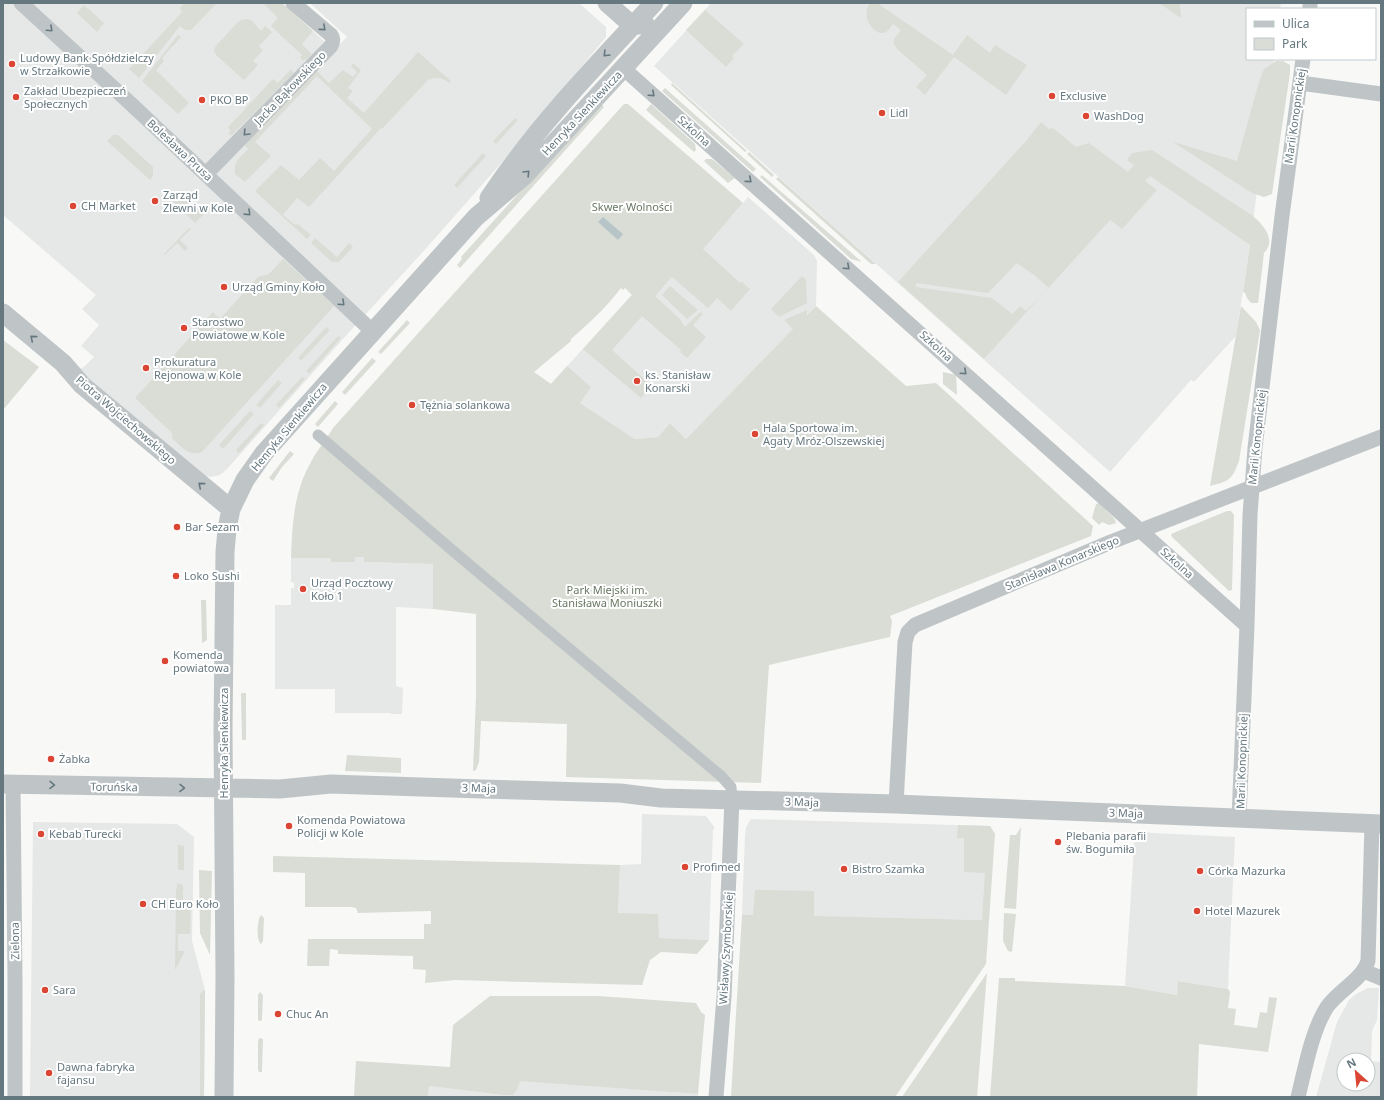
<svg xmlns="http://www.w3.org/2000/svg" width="1384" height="1100" viewBox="0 0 1384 1100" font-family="'Noto Sans',sans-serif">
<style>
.built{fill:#e6e8e7;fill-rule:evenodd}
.green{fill:#d9ddd5;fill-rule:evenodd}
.water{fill:#b7c5c8}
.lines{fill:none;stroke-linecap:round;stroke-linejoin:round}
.pedestrian{stroke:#bfc5c7;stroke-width:11}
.minor{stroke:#bfc5c7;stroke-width:15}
.tertiary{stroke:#bfc5c7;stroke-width:19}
.oneway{stroke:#65777f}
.poi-dot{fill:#db4533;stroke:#fff;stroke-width:1.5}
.labels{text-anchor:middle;stroke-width:4;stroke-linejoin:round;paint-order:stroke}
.poi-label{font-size:11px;fill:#65777f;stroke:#fff;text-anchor:start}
.street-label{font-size:11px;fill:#65777f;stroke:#fff}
.park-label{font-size:11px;fill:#697863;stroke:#fff}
</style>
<rect width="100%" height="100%" fill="#f8f8f6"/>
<path class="built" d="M3,3H282L334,50L347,37L310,3H579L606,27V37L519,143L421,254L342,340L227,469L220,475L211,477L204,476L78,369L84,367L94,357L81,346L99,325L82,309L96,295L3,215Z
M711,3H1281L1280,9H1247V59H1274L1250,245L1236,336L1194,382L1191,380L1110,472L654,66Z
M748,197L814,255L817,261L816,306L686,439L670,423L658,437L635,439L551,384L637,289L667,282L699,246L733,215Z
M355,557H364V562L433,564V609L396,607V686L403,688L402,714H392L389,713H335V689H275V605H291V588H294V583L291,582V558H331V562H355Z
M642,814L706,816L715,828L713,830L709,940L658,938L618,913L620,865L641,864Z
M751,819L990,826L995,834L982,920L742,915L745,835L746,827Z
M33,822L177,824L194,837L192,941L205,990L204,1097H30Z
M1135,832L1235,837L1228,989L1179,981L1177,995L1125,986Z
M1368,988H1379L1377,1020L1372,1031L1371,1061L1381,1062V1097H1316L1337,1022L1349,1000L1356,994ZM1344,1060H1368V1084H1344Z
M519,1080L698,1094V1097H428L429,1086L502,1095H512L517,1090Z"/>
<path class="green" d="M184,3H217L191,30H185L180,26L139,78L129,69L182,12L180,8Z
M263,3H282L313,31L302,44L312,54L306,60L305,59L303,61L300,58L302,55L271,26L278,18Z
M870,3H877L953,55L967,35L990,53L995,45L1027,65L1006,95L954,57L925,95L916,87L927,75L897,49L894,44V39L901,30L893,24C891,27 889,30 886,32C877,38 859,18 870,3Z
M1159,3H1180L1181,18Z
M84,5L104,23L97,32L77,13Z
M705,10L744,44L732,56L734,58L726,67L686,30Z
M246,19L251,20L261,31L265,26L272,32L259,46L263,50L253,61L258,65L244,80L217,56L214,51L215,47L237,23L241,20Z
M178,35L181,37L162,58L164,61L156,70L189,103L178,114L142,81Z
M418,52L451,81L449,83C443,77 436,77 428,80L382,129L381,128L309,207L297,198L283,215L295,225L298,224L311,235L307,239L255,191L281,165L299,180L320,158L334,171L372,129L318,77H316L255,142L271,156L245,182L235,174C233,161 240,158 248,149L244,145L317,71L329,83L343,70L353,77L357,72L351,66L353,63L361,70L348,88L353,91L347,98L364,113Z
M1276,61H1283L1290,65V73L1272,194L1264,197L1252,193L1173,142L1237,161L1259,82L1264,69Z
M291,69L294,73L232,135L228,134L231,131L228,127L273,79L278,83Z
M672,83L747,151L745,152L671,85Z
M665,88L756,169L753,172L662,91Z
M600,103L604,107L460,268L457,265L462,259L461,257Z
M624,104H628L743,203L703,249L740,283L742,282L750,289L731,311L717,298L708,308L672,277L655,296L680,319L685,327L700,312L703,314L693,325L706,337L687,358L680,352L681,350L642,316L612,350L652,386L641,398L583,349L632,295L625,288L623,290L621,288C606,308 588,324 571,339V341L534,372L551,384L567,366L591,387L580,403L635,439L658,437L670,423L686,439L793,329L784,320L807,310V315L816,306L906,386L936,383L1093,526L1091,536L890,616L892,621L890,637L769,665L761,783L566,777L567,724L481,721L479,762L476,770L473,771L476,696V614L433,609V564L364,562V557H355V562H331V558H291C292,525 294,491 311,462C317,450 326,440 333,428Z
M651,104L695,144L696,150L694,152L646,110Z
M515,118L518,120L496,144L493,141Z
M1041,122L1049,129L1053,128L1076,147L1089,143L1128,172L1134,165L1127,160L1132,153L1152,150L1253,216C1263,225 1277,240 1264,253L1258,303H1251L1247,298L1245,293L1243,292L1250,245L1150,176L1145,181L1157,190L1122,229L1110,220L984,359L898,282L1026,141ZM1017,263L1034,275L1049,288L1026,311L1020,306L1012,314L992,298L916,287V283L988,293Z
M113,135H118L153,167V176L150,180L107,141Z
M749,152L774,175L772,177L747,154Z
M483,153L486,156L457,188L454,185Z
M706,159H712L735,178L728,183L704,161Z
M762,175L862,262L851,259L760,177Z
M778,177L876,264H871L776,179Z
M179,191L204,214L195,223L168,197L172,193Z
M189,228L191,229L180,240L188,248L185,251L177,243L165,255L164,254Z
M315,238L337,257L349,243L353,247L339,262H332L311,243Z
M283,259L334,306L202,452C190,457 181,447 172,438V433L135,398L213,312L220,319L258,277L269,274Z
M802,276L806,280L807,303L779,317L771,309Z
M670,286L698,310L687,319L662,295Z
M1241,306L1256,322L1260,330L1239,461C1232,480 1229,481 1210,486Z
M407,320L410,323L381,354L378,352Z
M326,327L330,330L301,361L298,358Z
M338,336L341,338L309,374L306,371Z
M3,340L39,367L3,410Z
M372,358L376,361L345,395L342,392Z
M943,372L956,375L957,395L943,384Z
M302,377L305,379L279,408L276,405Z
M278,380L282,383L260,408L256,405Z
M335,401L338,404L318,427L315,424Z
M250,411L254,414L223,449L219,445Z
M261,423L264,425L239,453L236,450Z
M290,451L294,454L282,467L273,481L269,478Z
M1099,503L1114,518L1116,523L1109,525L1102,522L1099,525L1092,518L1096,504Z
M1227,511H1231L1234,515L1232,590L1229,591L1172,537L1171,534Z
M201,600H206L207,640L202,643Z
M241,693H246V740H242Z
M347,755L401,758V773L345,771Z
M958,825L990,826L995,834L986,964L895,1097H731L742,915H753L755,890L814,891V916L982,920L985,873L964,872V838H957Z
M1021,827L1016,909L1004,908L1010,835H1016Z
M178,845L184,846V870H178Z
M273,856L620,865L618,913L658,914L659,938L709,940L697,954L661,952L650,960L642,985L455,980L425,983L426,970L413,969V956L338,954V950L330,949L329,966H307L308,939H424V924H431V911L358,913L356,908L351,907H305V873L273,872Z
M199,870L212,871L210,955L200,933Z
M177,883L183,885V900L191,901L190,934H178V951H185L175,970L176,889H177Z
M1004,913L1016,914L1012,952L1008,951L1003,941Z
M261,915L264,918L263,941L261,944C256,940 257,920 261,915Z
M987,973L977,1097H902Z
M999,978H1015V981L1125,986L1177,995L1178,981L1228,989L1230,992L1228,1008L1236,1009L1234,1025L1257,1028L1260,1012L1267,1013L1269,997L1277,998L1268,1052L1199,1044L1197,1097H990Z
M205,990L204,1097H200V994L203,991Z
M260,992L263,995L262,1018V1020L260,1021L258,1020V995Z
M490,996H598L696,1003L701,1012L705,1015L698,1094L520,1081L517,1090L513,1095H502L429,1086L428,1097H354L356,1061L450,1067L453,1025Z
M259,1038L263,1039L262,1070V1072H259L258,1070V1042Z"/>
<path class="water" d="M603,217L623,234L618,240L598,222Z"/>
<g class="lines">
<path class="pedestrian" d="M318,435L459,556L721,776L731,787L732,799"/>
<path class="minor" d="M21,3L130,103L372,331
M1310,9V3
M623,68L1247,626
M1300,83L1381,94
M206,174L331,46C333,42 334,39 331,35L293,3
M13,784L15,980V1097
M896,804L905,642L908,632L915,625L1111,542L1381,437
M1239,818L1247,626L1250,515L1255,448L1282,216L1303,59
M1364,971L1381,978
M716,1097L724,997L732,799
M1298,1097C1305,1069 1312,1030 1327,1007C1339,990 1362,980 1368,961L1372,824"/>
<path class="tertiary" d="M607,3L633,26L645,24
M489,198C537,126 596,65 654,3
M3,313L63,363L82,385L231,509
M3,784L280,789L331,784L481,789L620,793L661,798L896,804L1381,824
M224,1097L225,976L223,729L225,552L227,529L231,509L245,480L264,453L476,217L524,176L683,3"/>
</g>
<defs><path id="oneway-chevron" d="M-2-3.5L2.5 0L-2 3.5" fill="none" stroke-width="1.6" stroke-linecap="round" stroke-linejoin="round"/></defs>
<g class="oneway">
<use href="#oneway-chevron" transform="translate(323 28) rotate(41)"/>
<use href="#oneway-chevron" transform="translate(50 29) rotate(43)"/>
<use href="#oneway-chevron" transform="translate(606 54) rotate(134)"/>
<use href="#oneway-chevron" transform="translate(652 94) rotate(42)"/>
<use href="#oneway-chevron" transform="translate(246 133) rotate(134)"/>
<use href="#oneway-chevron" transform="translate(527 173) rotate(-46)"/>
<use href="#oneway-chevron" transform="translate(749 180) rotate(41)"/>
<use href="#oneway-chevron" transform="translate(248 213) rotate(44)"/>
<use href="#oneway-chevron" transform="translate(847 267) rotate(42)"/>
<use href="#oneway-chevron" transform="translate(342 303) rotate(43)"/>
<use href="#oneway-chevron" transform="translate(33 338) rotate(-140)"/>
<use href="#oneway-chevron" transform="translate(964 372) rotate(42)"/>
<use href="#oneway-chevron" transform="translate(201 485) rotate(-140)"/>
<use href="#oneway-chevron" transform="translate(52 785) rotate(1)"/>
<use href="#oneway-chevron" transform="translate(182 788) rotate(1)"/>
</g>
<g class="poi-dot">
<circle cx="12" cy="64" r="4"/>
<circle cx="1052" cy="96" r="4"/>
<circle cx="16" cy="97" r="4"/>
<circle cx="202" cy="100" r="4"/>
<circle cx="882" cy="113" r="4"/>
<circle cx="1086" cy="116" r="4"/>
<circle cx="155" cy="201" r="4"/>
<circle cx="73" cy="206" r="4"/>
<circle cx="224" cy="287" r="4"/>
<circle cx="184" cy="328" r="4"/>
<circle cx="146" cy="368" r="4"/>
<circle cx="637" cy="381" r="4"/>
<circle cx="412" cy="405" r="4"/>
<circle cx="755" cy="434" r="4"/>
<circle cx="177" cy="527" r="4"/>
<circle cx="176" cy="576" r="4"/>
<circle cx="303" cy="589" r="4"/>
<circle cx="165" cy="661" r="4"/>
<circle cx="51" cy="759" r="4"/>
<circle cx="289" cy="826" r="4"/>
<circle cx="41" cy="834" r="4"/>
<circle cx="1058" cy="842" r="4"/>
<circle cx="685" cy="867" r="4"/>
<circle cx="844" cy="869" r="4"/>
<circle cx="1200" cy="871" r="4"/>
<circle cx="143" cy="904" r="4"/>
<circle cx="1197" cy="911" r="4"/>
<circle cx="45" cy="990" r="4"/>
<circle cx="278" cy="1014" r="4"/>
<circle cx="49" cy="1073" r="4"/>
</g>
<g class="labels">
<g class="poi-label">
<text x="20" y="62">Ludowy Bank Spółdzielczy<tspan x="20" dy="13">w Strzałkowie</tspan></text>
<text x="24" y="95">Zakład Ubezpieczeń<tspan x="24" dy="13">Społecznych</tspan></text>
<text x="1060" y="100">Exclusive</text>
<text x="210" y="104">PKO BP</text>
<text x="890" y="117">Lidl</text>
<text x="1094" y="120">WashDog</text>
<text x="163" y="199">Zarząd<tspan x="163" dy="13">Zlewni w Kole</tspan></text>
<text x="81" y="210">CH Market</text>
<text x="232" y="291">Urząd Gminy Koło</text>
<text x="192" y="326">Starostwo<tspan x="192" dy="13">Powiatowe w Kole</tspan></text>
<text x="154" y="366">Prokuratura<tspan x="154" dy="13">Rejonowa w Kole</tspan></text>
<text x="645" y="379">ks. Stanisław<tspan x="645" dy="13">Konarski</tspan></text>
<text x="420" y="409">Tężnia solankowa</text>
<text x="763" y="432">Hala Sportowa im.<tspan x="763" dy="13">Agaty Mróz-Olszewskiej</tspan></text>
<text x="185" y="531">Bar Sezam</text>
<text x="184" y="580">Loko Sushi</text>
<text x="311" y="587">Urząd Pocztowy<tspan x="311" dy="13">Koło 1</tspan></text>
<text x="173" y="659">Komenda<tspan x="173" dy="13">powiatowa</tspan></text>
<text x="59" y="763">Żabka</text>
<text x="297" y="824">Komenda Powiatowa<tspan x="297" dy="13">Policji w Kole</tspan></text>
<text x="49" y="838">Kebab Turecki</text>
<text x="1066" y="840">Plebania parafii<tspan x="1066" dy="13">św. Bogumiła</tspan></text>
<text x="693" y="871">Profimed</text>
<text x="852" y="873">Bistro Szamka</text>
<text x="1208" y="875">Córka Mazurka</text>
<text x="151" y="908">CH Euro Koło</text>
<text x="1205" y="915">Hotel Mazurek</text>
<text x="53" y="994">Sara</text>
<text x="286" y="1018">Chuc An</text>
<text x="57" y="1071">Dawna fabryka<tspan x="57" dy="13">fajansu</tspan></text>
</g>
<g class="street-label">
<text transform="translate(290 88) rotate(-46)" y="4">Jacka Bąkowskiego</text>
<text transform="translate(582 113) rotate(-47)" y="4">Henryka Sienkiewicza</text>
<text transform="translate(1295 116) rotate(-82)" y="4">Marii Konopnickiej</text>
<text transform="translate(694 131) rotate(42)" y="4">Szkolna</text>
<text transform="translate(180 150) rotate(43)" y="4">Bolesława Prusa</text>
<text transform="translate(936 346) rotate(42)" y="4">Szkolna</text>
<text transform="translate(126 420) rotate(41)" y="4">Piotra Wojciechowskiego</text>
<text transform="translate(289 427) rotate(-50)" y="4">Henryka Sienkiewicza</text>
<text transform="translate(1257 437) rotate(-84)" y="4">Marii Konopnickiej</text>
<text transform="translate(1062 563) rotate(-23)" y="4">Stanisława Konarskiego</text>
<text transform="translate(1177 563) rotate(42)" y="4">Szkolna</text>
<text transform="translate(224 743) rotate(-90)" y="4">Henryka Sienkiewicza</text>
<text transform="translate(1242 761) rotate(-88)" y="4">Marii Konopnickiej</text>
<text transform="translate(114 787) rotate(1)" y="4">Toruńska</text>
<text transform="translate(479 788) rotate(2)" y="4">3 Maja</text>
<text transform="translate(802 802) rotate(2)" y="4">3 Maja</text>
<text transform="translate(1126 813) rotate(2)" y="4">3 Maja</text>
<text transform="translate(15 941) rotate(-91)" y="4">Zielona</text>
<text transform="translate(726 948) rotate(-87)" y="4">Wisławy Szymborskiej</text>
</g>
<g class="park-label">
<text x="632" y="211">Skwer Wolności</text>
<text x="607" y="594">Park Miejski im.<tspan x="607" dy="13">Stanisława Moniuszki</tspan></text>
</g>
</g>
<rect width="1384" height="1100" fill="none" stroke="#65777f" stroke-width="8"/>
<rect x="1246" y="8" width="130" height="52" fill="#ffffff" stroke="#c1c9cc"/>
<rect x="1254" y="21" width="20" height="6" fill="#bfc5c7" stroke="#c1c9cc"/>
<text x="1282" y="28" font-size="12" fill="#65777f">Ulica</text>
<rect x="1254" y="38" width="20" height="12" fill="#d9ddd5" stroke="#c1c9cc"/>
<text x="1282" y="48" font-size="12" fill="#65777f">Park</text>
<g transform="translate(1356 1072) rotate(333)"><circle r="19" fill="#ffffff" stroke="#c1c9cc"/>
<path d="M0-3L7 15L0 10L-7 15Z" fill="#db4533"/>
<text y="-6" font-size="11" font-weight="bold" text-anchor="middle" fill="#65777f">N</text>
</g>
</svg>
